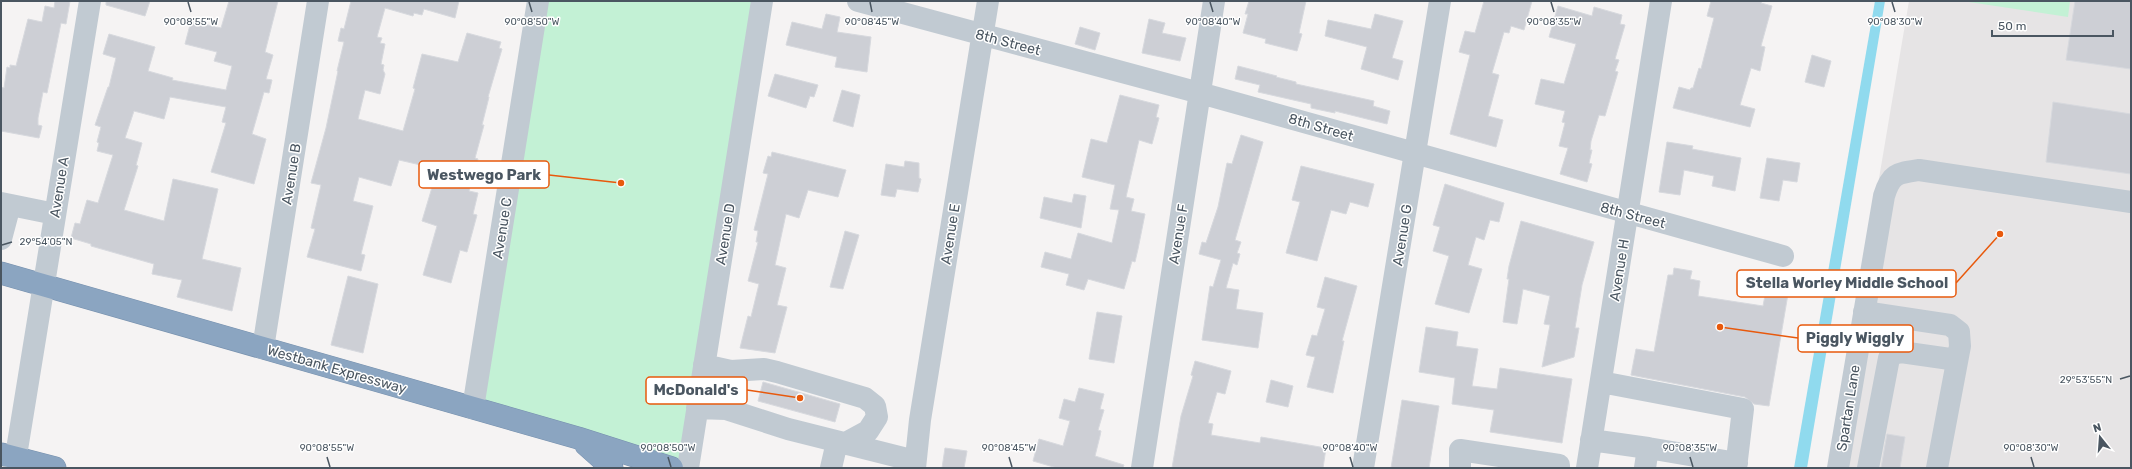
<svg xmlns="http://www.w3.org/2000/svg" width="2132" height="469" viewBox="0 0 2132 469" font-family="Rubik,sans-serif">
<style>
.education{fill:#e6e4e5}
.green{fill:#c3f1d5}
.water{fill:#90daee}
.building{fill:#cdcfd5;stroke:#d7d9de}
.lines{fill:none;stroke-linecap:round;stroke-linejoin:round}
.highway-casing{stroke:#7690ad;stroke-width:23}
.minor{stroke:#c1cad2;stroke-width:22}
.highway{stroke:#8ba5c1;stroke-width:22}
.ticks{fill:none;stroke:#4a5661;stroke-width:1.5}
.labels{text-anchor:middle;stroke-width:3;stroke-linejoin:round;paint-order:stroke}
.street-label{font-size:14px;fill:#4a5661;stroke:#fff}
.ticks-label{font-size:10px;text-anchor:middle;fill:#4a5661;stroke:#fff;stroke-width:3;stroke-linejoin:round;paint-order:stroke}
.leader{fill:none;stroke:#e8590c;stroke-width:1.5}
.callout-dot{fill:#e8590c;stroke:#fff;stroke-width:1.5}
.callout{fill:#fff;stroke:#e8590c;stroke-width:1.5}
.callout-label{font-size:15px;text-anchor:middle;font-weight:bold;fill:#4a5661}
</style>
<rect width="100%" height="100%" fill="#f5f3f3"/>
<path class="education" d="M1909,1H2131V468H1830Z"/>
<path class="green" d="M538,1H762L688,468L473,408Z
M1962,1H2070L2068,17Z"/>
<path class="water" d="M1875,1H1885L1807,468H1794Z"/>
<path class="building" d="M55,1H70L66,24L61,23L47,93L43,92L38,118V125L42,126L39,138L1,131V87L4,88L7,67L10,68V65L16,66L28,19L42,22L45,6L54,8Z
M106,1H150L145,16L106,5Z
M229,1H278L265,52L273,55L266,79L272,80L269,93L264,92L252,134L266,139L254,184L211,172L226,123L222,122L226,107L170,97L164,119L134,111L125,138L142,143L136,165L138,166L124,210L164,221L173,179L218,189L202,259L241,268L232,311L177,297L182,280L152,274L154,264L91,246V244L71,238L75,223L80,224L87,200L98,203L113,155L97,151L99,143L97,142L101,127L95,125L108,87H109L116,58L103,54L109,34L155,47L148,71L173,78L172,80L226,90L232,66L214,61L217,52L185,44L191,21L221,28Z
M351,1H459L455,18L424,9L422,15L414,13L413,16L385,8L377,37L382,38L380,43L385,44L381,64L384,65L383,70L385,74L380,94L365,90L358,119L403,131L415,89L413,88L422,54L458,62L467,33L501,42L499,48L502,49L488,97H489L482,125H484L475,158L478,159L469,191L478,193L473,214L477,215L467,252L460,250L451,283L423,275L437,226L422,221L436,174L424,171L425,166L399,160L391,186L359,177L353,201L373,206L361,254L365,255L361,271L307,257L315,229L311,228L321,185L311,183L326,128L338,71H337L344,42L338,41L341,28L344,29Z
M1249,1H1306L1299,33L1302,34L1297,51L1265,43L1266,39L1243,33L1248,14H1245Z
M1484,1H1532L1524,30L1511,26L1509,33L1504,32L1492,73L1499,75L1488,116L1503,120L1496,147L1450,134L1470,55L1459,52L1465,31L1475,33Z
M1711,1H1762L1761,3L1772,6L1761,46L1765,47L1760,71L1751,68L1740,105L1755,109L1750,127L1673,108L1679,87L1690,90L1691,88H1693L1699,68L1701,69L1714,18L1707,16Z
M2075,1H2131V69L2066,60Z
M1558,6L1592,16L1594,7L1622,15L1620,24L1625,25L1615,59L1619,60L1615,71L1618,72L1605,116L1599,115L1591,141L1590,150H1592L1589,163L1592,164L1587,182L1560,174L1568,148L1559,146L1565,123L1562,122L1565,111L1535,104L1541,79L1564,84L1576,44L1549,37Z
M826,14L840,17L837,32L871,37L867,72L835,67L837,57L786,45L792,22L822,29Z
M1375,14L1403,21L1392,58L1403,61L1398,80L1361,69L1367,47L1325,36L1328,20L1371,29Z
M1149,19L1165,23L1162,33L1186,38L1180,61L1142,53Z
M1080,27L1100,33L1095,50L1075,44Z
M1812,55L1831,61L1824,87L1805,82Z
M1238,66L1277,76L1276,77L1296,82V84L1374,101L1373,106L1390,111L1387,124L1335,111V113L1311,108V104L1258,92L1260,85L1235,79Z
M775,74L818,85L814,97L810,96L806,108L768,96Z
M842,90L860,95L853,127L833,121Z
M1120,95L1159,105L1156,117L1159,118L1152,144L1139,140L1126,197L1134,199L1131,211L1145,214L1138,249L1135,262L1132,261L1124,289L1088,279L1084,290L1066,285L1069,274L1041,267L1045,252L1071,259L1078,233L1112,243L1119,210L1110,209L1115,185L1082,177L1091,139L1107,143Z
M2053,102L2131,114V174L2046,162Z
M1241,135L1263,142L1235,240L1241,242L1237,253L1240,254L1237,265L1233,263L1226,288L1239,290L1236,309L1263,313L1258,348L1202,340L1210,286L1213,287L1221,260L1199,254L1202,242L1206,243L1218,207L1227,163L1232,164Z
M1667,142L1693,146L1692,149L1741,158L1735,191L1712,186L1714,176L1684,170L1680,195L1659,192Z
M772,152L846,170L838,197L808,190L799,218L786,214L775,265L786,268L777,305L787,307L775,353L740,348L748,316L751,317L759,284L748,281L758,242H756L758,231L754,230L768,174L763,173L768,156L771,157Z
M1767,158L1800,163L1797,182L1783,180L1779,201L1760,198Z
M905,161L919,163V178L921,179L918,192L897,189L895,197L881,195L886,164L904,167Z
M1301,166L1374,184L1368,207L1350,202L1346,214L1331,210L1317,261L1286,253L1300,202L1292,200Z
M1445,184L1504,203L1499,222L1490,220L1484,240L1476,237L1468,265L1482,269L1469,313L1435,304L1449,256L1433,251L1440,227L1433,225Z
M1074,194L1086,196L1081,228L1040,218L1044,197L1072,203Z
M1521,221L1594,242L1582,285L1575,328H1579L1574,357L1542,367L1550,325L1544,324L1550,296L1523,289L1517,324L1503,322L1509,279H1507L1509,266Z
M845,231L859,235L843,289L830,287Z
M1674,268L1692,271L1690,279L1700,281L1698,296L1763,306L1766,290L1788,294L1769,406L1754,404L1745,397L1631,375L1636,349L1654,352L1668,275H1673Z
M348,276L378,284L363,353L331,345Z
M1325,277L1357,286L1342,341H1344L1333,393L1307,387L1315,357L1306,355L1312,335L1317,336L1325,309L1317,307Z
M1097,312L1122,316L1114,363L1089,359Z
M1426,327L1458,332L1456,346L1478,349L1472,386L1497,389L1500,368L1572,379L1562,443L1490,432L1494,410L1452,404L1455,378L1419,372Z
M1195,361L1231,371L1225,394L1217,392L1208,423L1213,424L1211,435L1260,443L1261,437L1326,448L1323,468H1172L1181,416L1193,376L1191,375Z
M1271,380L1293,386L1288,407L1266,402Z
M763,382L840,404L835,422L758,401Z
M1079,388L1104,394L1100,409L1104,410L1098,430L1101,431L1100,436L1095,456L1124,465L1123,468H1057L1033,461L1039,439L1063,446L1070,421L1059,418L1064,399L1075,402Z
M1402,400L1439,406L1429,468H1391Z
M1887,434L1905,437L1900,468H1881Z
M945,448L967,451L964,468H942Z"/>
<g class="lines">
<defs>
<path id="highway" d="M1,273L578,438L672,468
M586,445L612,468
M1,454L55,468"/>
</defs>
<use href="#highway" class="highway-casing"/>
<path class="minor" d="M858,1L1200,93L1783,256
M1,203L55,214
M1,239L10,205
M1864,312L1950,325L1959,332L1960,346L1937,468
M263,348L318,1
M704,365L731,371L764,369L777,372L865,398L875,406L877,417L868,431L844,444
M1601,382L1743,409L1736,468
M473,408L538,1
M697,408L726,409L788,429L915,461
M726,409L731,371
M1591,440L1648,448L1645,468
M1648,448L1737,463
M14,468L90,1
M688,468L762,1
M831,468L837,442
M915,468L920,420L988,1
M1142,468L1214,1
M1363,468L1440,1
M1460,468V450L1559,465V468
M1587,468L1661,1
M1838,468L1884,196C1891,173 1898,173 1919,170L2131,202
M1868,468L1889,358L1893,354L1901,352L1957,360"/>
<use href="#highway" class="highway"/>
</g>
<path class="ticks" d="M188,2L191,12M529,2L532,12M870,2L872,12M1210,2L1213,12M1551,2L1554,12M1892,2L1895,12M2,245L12,242M2120,379L2130,376M327,457L330,467M668,457L671,467M1009,457L1012,467M1350,457L1353,467M1690,457L1693,467M2031,457L2034,467"/>
<g class="labels">
<g class="street-label">
<text transform="translate(1008 42) rotate(15)" y="5">8th Street</text>
<text transform="translate(1321 127) rotate(16)" y="5">8th Street</text>
<text transform="translate(291 174) rotate(-81)" y="5">Avenue B</text>
<text transform="translate(59 187) rotate(-81)" y="5">Avenue A</text>
<text transform="translate(1633 215) rotate(15)" y="5">8th Street</text>
<text transform="translate(502 228) rotate(-81)" y="5">Avenue C</text>
<text transform="translate(725 234) rotate(-81)" y="5">Avenue D</text>
<text transform="translate(950 234) rotate(-81)" y="5">Avenue E</text>
<text transform="translate(1178 234) rotate(-81)" y="5">Avenue F</text>
<text transform="translate(1402 235) rotate(-81)" y="5">Avenue G</text>
<text transform="translate(1619 270) rotate(-81)" y="5">Avenue H</text>
<text transform="translate(337 369) rotate(16)" y="5">Westbank Expressway</text>
<text transform="translate(1848 408) rotate(-81)" y="5">Spartan Lane</text>
</g>
</g>
<g class="ticks-label">
<text x="191" y="25">90°08'55"W</text>
<text x="532" y="25">90°08'50"W</text>
<text x="872" y="25">90°08'45"W</text>
<text x="1213" y="25">90°08'40"W</text>
<text x="1554" y="25">90°08'35"W</text>
<text x="1895" y="25">90°08'30"W</text>
<text x="46" y="245">29°54'05"N</text>
<text x="2086" y="383">29°53'55"N</text>
<text x="327" y="451">90°08'55"W</text>
<text x="668" y="451">90°08'50"W</text>
<text x="1009" y="451">90°08'45"W</text>
<text x="1350" y="451">90°08'40"W</text>
<text x="1690" y="451">90°08'35"W</text>
<text x="2031" y="451">90°08'30"W</text>
</g>
<path class="leader" d="M621 183L549 175M2000 234L1956 283M1720 327L1798 338M800 398L747 390"/>
<g class="callout-dot">
<circle cx="621" cy="183" r="4"/>
<circle cx="2000" cy="234" r="4"/>
<circle cx="1720" cy="327" r="4"/>
<circle cx="800" cy="398" r="4"/>
</g>
<g class="callout">
<rect x="419" y="161" width="130" height="27" rx="4"/>
<rect x="1737" y="270" width="219" height="27" rx="4"/>
<rect x="1798" y="325" width="115" height="27" rx="4"/>
<rect x="646" y="377" width="101" height="27" rx="4"/>
</g>
<g class="callout-label">
<text x="484" y="180">Westwego Park</text>
<text x="1847" y="288">Stella Worley Middle School</text>
<text x="1855" y="343">Piggly Wiggly</text>
<text x="696" y="395">McDonald's</text>
</g>
<rect width="2132" height="469" fill="none" stroke="#4a5661" stroke-width="4"/>
<g transform="translate(2100 437) rotate(343)" stroke="#ffffff" stroke-width="3" paint-order="stroke">
<path d="M0-3L7 15L0 10L-7 15Z" fill="#4a5661"/>
<text y="-6" font-size="11" font-weight="bold" text-anchor="middle" fill="#4a5661">N</text>
</g>
<path d="M1992 30v6h121v-6" fill="none" stroke="#4a5661" stroke-width="2"/>
<text x="1998" y="30" font-size="12" fill="#4a5661" stroke="#ffffff" stroke-width="3" paint-order="stroke">50 m</text>
</svg>
